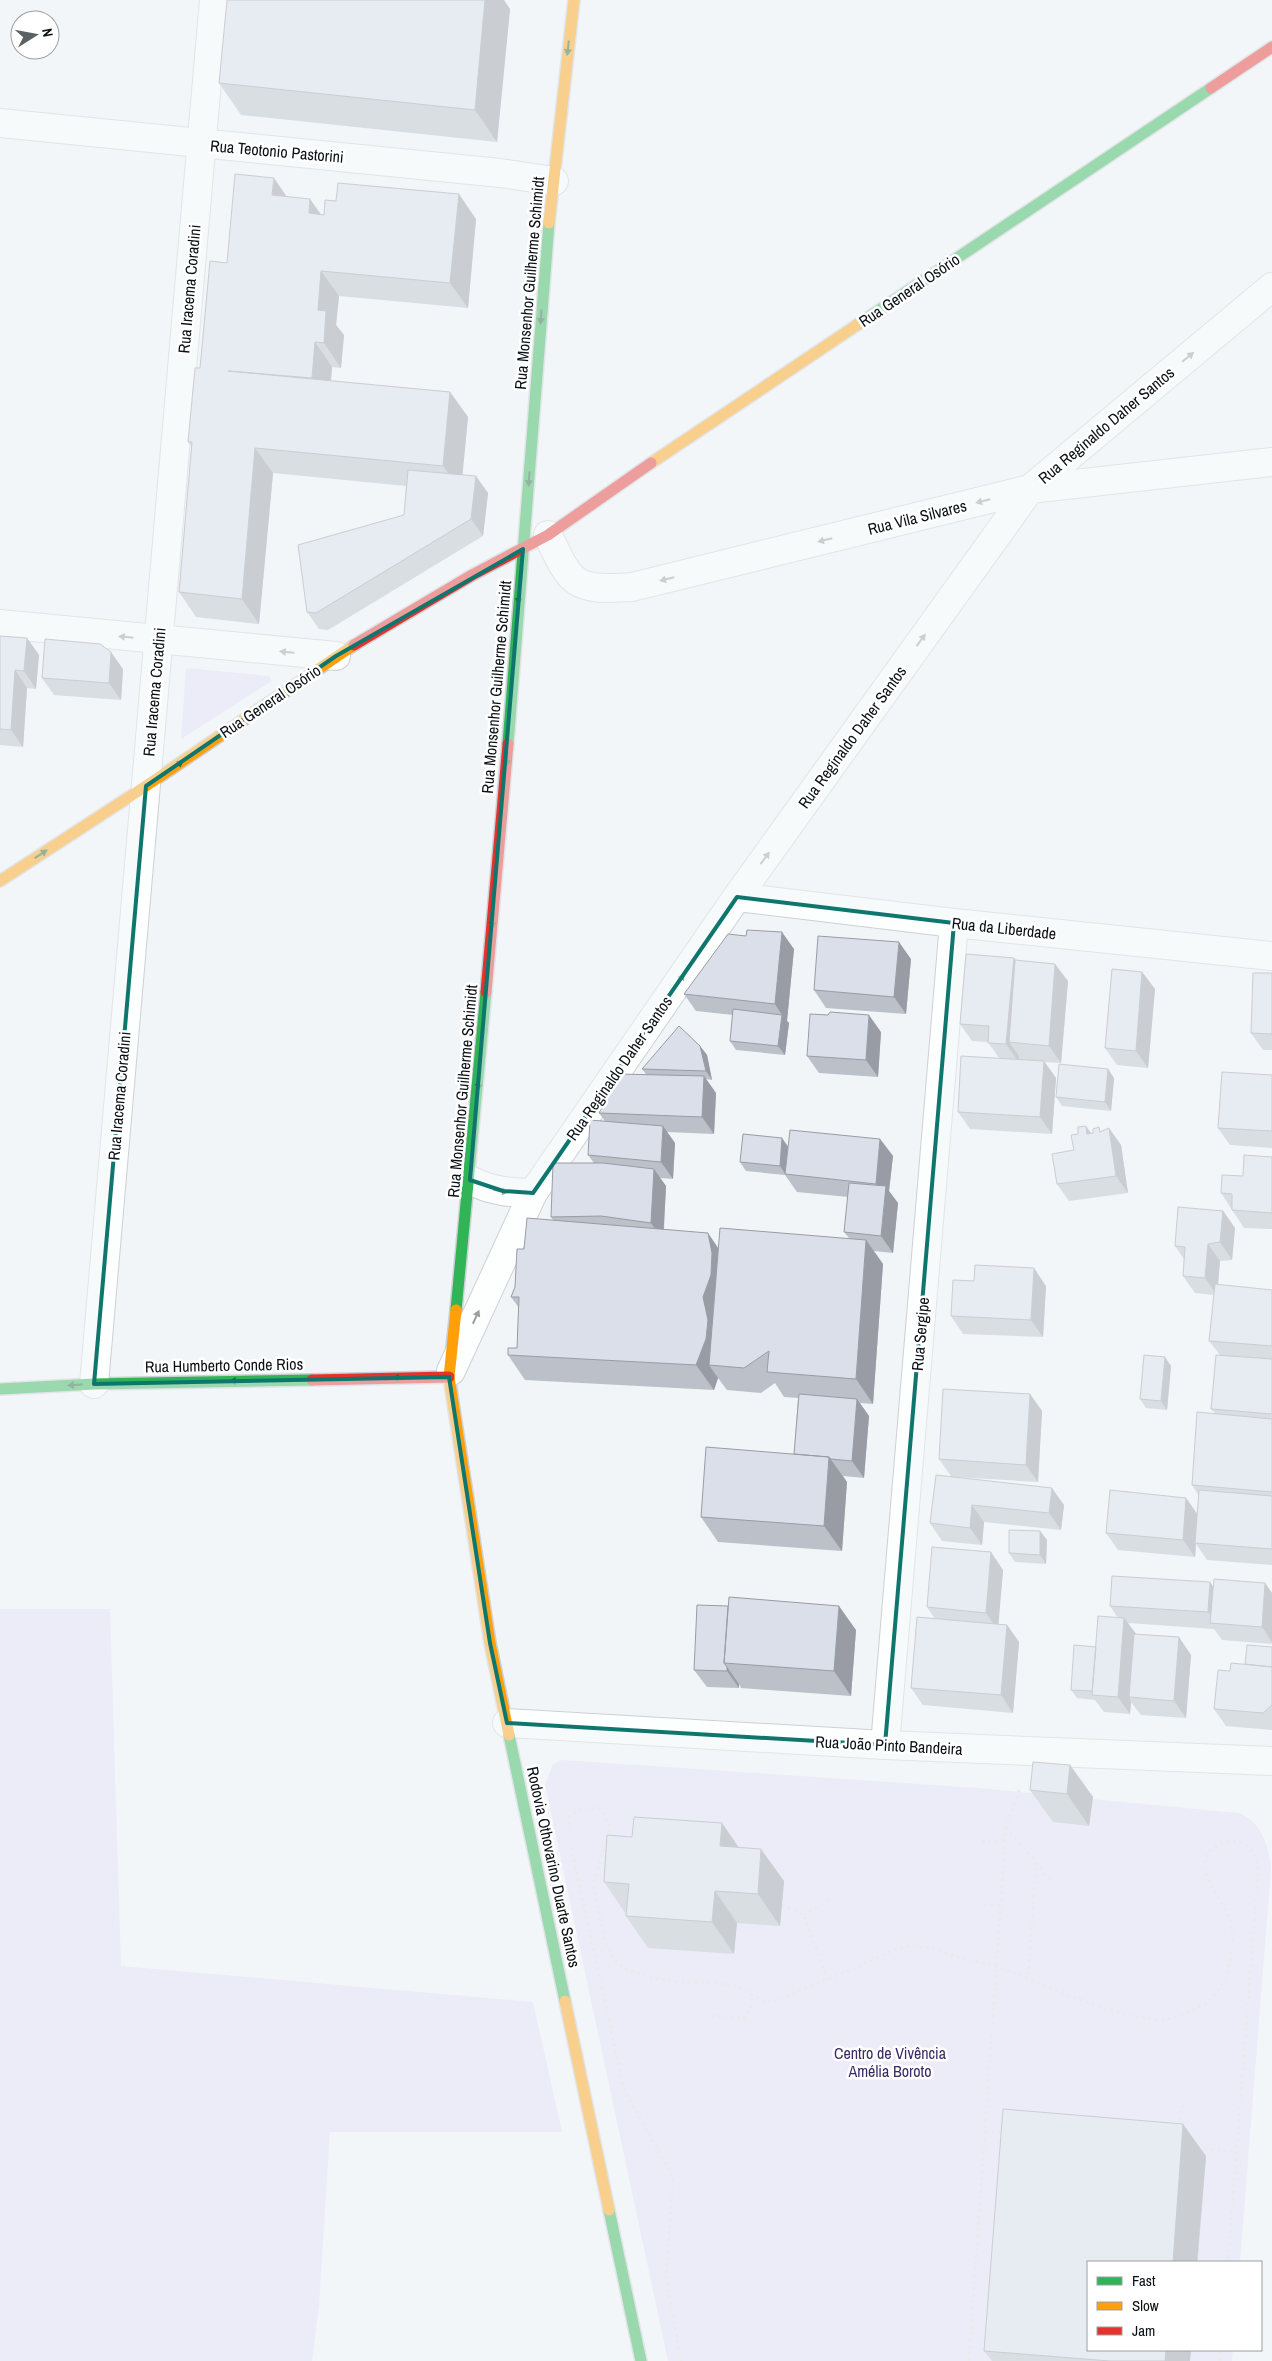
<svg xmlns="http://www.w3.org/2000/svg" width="1272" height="2361" viewBox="0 0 1272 2361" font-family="'Archivo Narrow',sans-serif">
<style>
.green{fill:#e3e0f9}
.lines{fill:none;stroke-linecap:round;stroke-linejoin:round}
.street-casing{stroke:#ccd1d5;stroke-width:30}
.fast-casing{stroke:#ccd1d5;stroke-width:14}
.slow-casing{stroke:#ccd1d5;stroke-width:14}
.jam-casing{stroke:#ccd1d5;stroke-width:14}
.path{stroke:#dcddde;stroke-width:3;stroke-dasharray:2.5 4;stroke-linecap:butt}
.street{stroke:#fdfefe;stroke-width:28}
.fast{stroke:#30b455;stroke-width:11}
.slow{stroke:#ff9f0a;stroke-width:11}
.jam{stroke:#e5322d;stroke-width:11}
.wall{fill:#bbc0c9}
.shaded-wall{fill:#999ca4}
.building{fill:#dadfea;stroke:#999ca4}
.oneway{fill:#1d6235}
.oneway2{fill:#9c9fa1}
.marked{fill:none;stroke:#0f766e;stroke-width:4;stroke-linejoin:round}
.labels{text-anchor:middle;stroke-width:5;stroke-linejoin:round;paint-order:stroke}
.street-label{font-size:16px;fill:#0a1015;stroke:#fff}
.park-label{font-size:16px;fill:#3b2a67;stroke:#fff}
</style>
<rect width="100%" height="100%" fill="#f2f5f8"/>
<path class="green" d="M186,668L269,676L272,681L181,739Z
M0,1609H110L121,1966L533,2002L562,2132H330L319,2306L312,2361H0Z
M562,1760L978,1788L1238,1813C1261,1820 1269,1847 1271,1869L1240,2262H1088V2350H1233L1232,2361H668L545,1785L553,1764Z"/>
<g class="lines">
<defs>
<path id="street" d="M0,123L500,173L554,181
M548,535C554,547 560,563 569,574C583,592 612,588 632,587L1030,489L1272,462
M0,624L336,656
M737,897L954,923L1272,956
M470,1180C490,1191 511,1193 533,1193
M451,1371L533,1193L737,897L1030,489L1272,287
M94,1384L214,0
M507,1723L885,1745L1272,1761
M885,1745L954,923"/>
<path id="fast" d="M857,325L1211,88
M508,744L549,223
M456,1310L486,992
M0,1389L94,1384L312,1380
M509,1735L565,2001
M609,2210L641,2361"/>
<path id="slow" d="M549,223L574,0
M651,463L857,325
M0,881L146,786L354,645
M456,1310L449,1377L490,1643L509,1735
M565,2001L609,2210"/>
<path id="jam" d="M1211,88L1272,47
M354,645L472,575L548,535L651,463
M486,992L508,744
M312,1380L449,1377"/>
</defs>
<use href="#street" class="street-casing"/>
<use href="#fast" class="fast-casing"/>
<use href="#slow" class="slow-casing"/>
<use href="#jam" class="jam-casing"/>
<path class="path" d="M1006,1828L1036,1862L1028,1979
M568,1831L569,1817C580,1808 587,1807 601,1809L610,1828L593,1885L604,1937L614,1960L627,1970L645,1976L669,1981L725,1984L738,1987L764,2002L778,2000C804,1988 832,1978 858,1967C876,1959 896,1946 915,1946C932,1947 946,1954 962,1959C974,1962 987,1963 999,1967C1038,1982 1133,2027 1172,2018C1183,2015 1197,2008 1207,2003C1215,1997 1222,1984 1226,1975C1232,1957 1235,1939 1230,1920C1225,1902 1193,1870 1210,1851C1224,1836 1249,1838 1256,1859C1258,1863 1257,1869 1258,1874L1228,2262
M982,1842L1005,1840
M571,1847L624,2089L673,2177L666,2278L681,2361
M1036,1863L1050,1880
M978,1904L1001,1905
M782,1905L804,1915L827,1979
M804,1915L828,1900
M711,2016L743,2018L748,2015L753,1996
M1178,2126L1185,2100
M985,2131L1004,2133
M1198,2148L1237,2152
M969,2361L1006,1827L1020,1788
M1220,2361L1221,2350"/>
<use href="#street" class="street"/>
<use href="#fast" class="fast"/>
<use href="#slow" class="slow"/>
<use href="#jam" class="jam"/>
</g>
<path class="wall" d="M510,9L497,142L241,115L219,83Z
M287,196L321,215L476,219L468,308L339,296L336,325L344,335L341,368L332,367L331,381L450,392L468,417L462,475L488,493L483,536L328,630L319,629L307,612L404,515L406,486L273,473L259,624L196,617L179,592L192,447L188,442L200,368L227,263Z
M0,636L27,638L39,655L36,689L27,688L23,747L0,745Z
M123,669L121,700L54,695L42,678Z
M794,949L787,1021L789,1023L785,1055L736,1050L730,1041L733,1015L696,1011L684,994Z
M911,959L906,1014L826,1008L814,990Z
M1015,961L1068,981L1061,1063L1044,1062L1056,1078L1052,1134L970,1129L958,1112L999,1058L988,1042L972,1041L960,1024Z
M1142,972L1155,989L1148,1068L1117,1065L1105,1048Z
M1272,973V1050H1263L1251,1033Z
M881,1032L878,1077L819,1073L807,1056Z
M700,1046L707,1055L712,1080L706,1079L716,1093L714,1134L667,1132L675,1143L673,1179L660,1178L666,1186L664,1230L719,1249L849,1238L844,1232L848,1197L797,1192L785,1175L746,1171L740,1162L782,1138L788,1146L880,1139L893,1156L889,1191L898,1203L893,1253L874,1251L883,1264L873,1404L860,1403L869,1416L864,1478L843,1476L847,1482L842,1551L718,1542L701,1517L794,1454L798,1398L784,1397L775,1383L761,1393L727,1390L718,1378L714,1390L525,1380L508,1355L517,1348L519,1308L511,1297L515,1287L524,1249L553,1220L551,1217L594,1163L588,1155L605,1121L599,1113L646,1074L642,1069Z
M1108,1069L1114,1078L1111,1111L1062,1106L1056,1097Z
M1272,1075V1148L1230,1145L1218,1128Z
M1102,1131L1121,1145L1128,1193L1069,1201L1057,1184L1074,1150L1091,1133Z
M1272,1157V1229L1244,1228L1221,1193L1243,1176Z
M1223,1211L1235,1228L1232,1260L1220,1261L1218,1285L1272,1290V1565L1207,1560L1196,1544L1195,1557L1118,1550L1106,1533L1186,1498L1197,1514L1199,1496L1192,1485L1215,1413L1211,1409L1220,1355L1209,1341L1214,1295L1195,1293L1183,1276L1184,1259L1175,1246Z
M1046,1286L1043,1337L963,1334L951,1316Z
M1171,1366L1167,1410L1146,1408L1140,1399Z
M1030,1394L1042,1411L1038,1482L956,1477L1064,1505L1061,1530L984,1522L982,1545L942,1541L930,1523L951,1476L939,1459Z
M1040,1531L1047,1540L1046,1564L1015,1562L1009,1553Z
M1003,1570L998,1624L1007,1625L1019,1642L1013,1713L923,1705L911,1688L935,1619L927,1607Z
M1210,1582L1213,1587L1265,1583L1272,1593V1644L1222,1640L1214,1629L1128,1623L1136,1634L1191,1655L1186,1718L1141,1715L1131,1702L1130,1714L1104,1712L1095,1700L1077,1698L1071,1690L1096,1647L1118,1618L1110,1606Z
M856,1630L851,1696L741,1688L739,1684V1688L707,1687L694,1670Z
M1272,1647V1730L1226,1726L1214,1709L1230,1671L1245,1664Z
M1070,1765L1093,1797L1089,1826L1053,1822L1030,1790Z
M739,1847L784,1881L780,1926L737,1923L734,1954L648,1948L626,1916V1914L604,1882Z
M1206,2156L1190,2361H992L984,2351Z"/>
<path class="shaded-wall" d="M485,0H504L510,9L497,142L475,110Z
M274,178L291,203L272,195Z
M459,194L476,219L468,308L450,283Z
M310,199L327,223L309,213Z
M321,271L339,296L336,325L344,335L341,368L324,343L318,310Z
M315,342L332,367L329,403L312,378Z
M450,392L468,417L461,491L443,466Z
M255,448L273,473L259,624L242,599Z
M476,476L488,493L483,536L471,519Z
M27,638L39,655L36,689L24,671Z
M111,652L123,669L121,700L109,683Z
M15,670L27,688L23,747L11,730Z
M782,932L794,949L787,1021L789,1023L785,1055L778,1046L782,1015L775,1004Z
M899,942L911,959L906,1014L894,997Z
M1014,958L1026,975L1009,1042L1019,1056L1018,1061L1006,1044Z
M1055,964L1068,981L1061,1063L1049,1046Z
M1142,972L1155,989L1148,1068L1136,1051Z
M869,1015L881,1032L878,1077L866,1060Z
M700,1046L707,1055L712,1080L706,1071Z
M1044,1061L1056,1078L1052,1134L1040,1117Z
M1108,1069L1114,1078L1111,1111L1105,1102Z
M704,1076L716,1093L714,1134L702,1117Z
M663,1126L675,1143L673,1179L661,1162Z
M1086,1126L1098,1143L1087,1134Z
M1109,1128L1121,1145L1128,1193L1116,1176Z
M782,1138L788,1147L786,1175L780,1166Z
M880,1139L893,1156L889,1191L898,1203L893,1253L881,1236L885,1196L876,1184Z
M654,1169L666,1186L663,1240L651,1223Z
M1223,1211L1235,1228L1232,1260L1220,1242Z
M708,1233L725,1258L709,1365L718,1378L714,1390L696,1365Z
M866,1240L883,1264L873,1404L856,1379Z
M1208,1244L1220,1261L1217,1295L1205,1278Z
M1034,1268L1046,1286L1043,1337L1031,1320Z
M1165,1357L1171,1366L1167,1410L1161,1401Z
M1030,1394L1042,1411L1038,1482L1026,1465Z
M857,1399L869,1416L864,1478L852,1461Z
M829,1457L847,1482L842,1551L824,1526Z
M1052,1488L1064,1505L1061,1530L1049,1513Z
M1186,1498L1198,1515L1195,1543L1196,1544L1195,1557L1183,1540Z
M972,1505L984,1522L982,1545L970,1528Z
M1040,1531L1047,1540L1046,1564L1040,1555Z
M991,1552L1003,1570L998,1630L986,1613Z
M1210,1582L1222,1600L1216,1623L1208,1612Z
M1265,1583L1272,1593V1642L1262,1627Z
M839,1606L856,1630L851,1696L834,1671Z
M1124,1618L1137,1635L1129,1697L1131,1702L1130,1714L1118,1697Z
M1007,1625L1019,1642L1013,1713L1001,1695Z
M1179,1637L1191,1655L1186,1718L1174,1701Z
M727,1667L739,1684V1688L727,1671Z
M1070,1765L1093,1797L1089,1826L1067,1794Z
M722,1823L744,1855L720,1846Z
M761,1849L784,1881L780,1926L758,1894Z
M715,1891L737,1923L734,1954L712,1922Z
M1183,2124L1206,2156L1197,2262H1173Z
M1166,2350H1191L1190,2361H1165Z"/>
<path class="building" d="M227,0H485L475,110L219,83Z
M235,174L274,178L272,195L310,199L309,213L324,215L325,200L336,201L338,183L459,194L450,283L321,271L318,310L326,311L324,343L315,342L312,378L228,371L450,392L443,466L255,448L242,599L179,592L192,442H188L195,368H200L210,261L227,263Z
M408,470L476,476L471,519L316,613L307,612L298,545L404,515Z
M0,636L27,638L24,671L15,670L11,730L0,729Z
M45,639L100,644L111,652L109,683L42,678Z
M747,930L782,932L775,1004L684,994L728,934L746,936Z
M818,936L899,942L894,997L814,990Z
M966,954L1014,958L1006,1044L988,1043L989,1026L960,1024Z
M1015,960L1055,964L1049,1046L1009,1042Z
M1112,969L1142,972L1136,1051L1105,1048Z
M1253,973H1272V1034L1251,1033Z
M733,1009L782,1015L778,1046L730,1041Z
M830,1012L869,1015L866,1060L807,1056L810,1014L828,1015Z
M679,1026L700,1046L706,1071L642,1069Z
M961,1056L1044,1061L1040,1117L958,1112Z
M1059,1064L1108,1069L1105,1102L1056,1097Z
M1222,1072L1272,1075V1131L1218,1128Z
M619,1074L704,1076L702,1117L599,1113Z
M590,1120L663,1126L661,1162L588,1155Z
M1086,1126L1087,1134L1093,1133V1129L1099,1127L1100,1132L1109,1128L1116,1176L1057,1184L1052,1154L1074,1150L1071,1135L1078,1134V1127Z
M790,1130L880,1139L876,1184L785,1174Z
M743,1134L782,1138L780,1166L740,1162Z
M1244,1155L1272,1157V1213L1232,1210V1194L1221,1193L1222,1175L1243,1176Z
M553,1163H603L654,1169L651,1223L601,1216L551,1217Z
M849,1183L886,1186L881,1236L844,1232Z
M1178,1207L1223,1211L1220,1242L1208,1244L1205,1278L1183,1276L1185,1247L1175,1246Z
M527,1218L708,1233L712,1253L711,1275L703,1297L708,1320L706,1339L696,1365L508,1355V1348H517L519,1297H511L515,1287L517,1249H524Z
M720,1228L866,1240L856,1379L767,1372L769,1351L744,1368L709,1365Z
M975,1265L1034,1268L1031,1320L951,1316L953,1280L974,1281Z
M1215,1284L1272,1290V1346L1209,1341Z
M1144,1355L1165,1357L1161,1401L1140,1399Z
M1216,1355L1272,1359V1414L1211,1409Z
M943,1389L1030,1394L1026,1465L939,1459Z
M799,1394L857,1399L852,1461L831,1459L829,1457L794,1454Z
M1197,1412L1272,1419V1492L1192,1485Z
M706,1447L829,1457L824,1526L701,1517Z
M936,1475L1052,1488L1049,1513L972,1505L970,1528L930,1523Z
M1110,1490L1186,1498L1183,1540L1106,1533Z
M1199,1490L1272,1496V1549L1195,1543Z
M1009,1530L1040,1531V1555L1009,1553Z
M932,1547L991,1552L986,1613L927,1607Z
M1112,1576L1210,1582L1208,1612L1110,1606Z
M1214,1579L1265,1583L1262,1627L1210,1623Z
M729,1597L839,1606L834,1671L724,1663Z
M697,1605L728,1606L724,1663L727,1667V1671L694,1670Z
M1098,1616L1124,1618L1118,1697L1092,1695Z
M917,1617L1007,1625L1001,1695L911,1688Z
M1134,1634L1179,1637L1174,1701L1129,1697Z
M1074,1645L1096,1647L1092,1691L1071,1690Z
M1247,1645L1272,1647V1667L1245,1664Z
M1231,1663L1272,1667V1705L1263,1713L1214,1709L1218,1670L1230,1671Z
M1033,1762L1070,1765L1067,1794L1030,1790Z
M634,1817L722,1823L720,1846L761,1849L758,1894L715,1891L712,1922L626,1916L629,1884L604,1882L607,1835L632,1837Z
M1003,2109L1183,2124L1173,2262H1088V2350H1166L1165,2361H1110L984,2351Z"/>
<defs><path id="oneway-solid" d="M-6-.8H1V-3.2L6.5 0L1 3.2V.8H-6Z" transform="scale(1.25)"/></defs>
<g class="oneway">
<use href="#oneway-solid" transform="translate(568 48) rotate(96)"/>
<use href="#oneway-solid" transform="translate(541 317) rotate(94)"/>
<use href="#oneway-solid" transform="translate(529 479) rotate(94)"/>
<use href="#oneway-solid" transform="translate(519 597) rotate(95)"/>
<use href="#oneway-solid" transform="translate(507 759) rotate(95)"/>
<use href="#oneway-solid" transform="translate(177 765) rotate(-34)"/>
<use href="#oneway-solid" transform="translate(41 854) rotate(-33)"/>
<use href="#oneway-solid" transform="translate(493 921) rotate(95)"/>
<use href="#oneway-solid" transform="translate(479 1083) rotate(95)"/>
<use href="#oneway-solid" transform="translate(400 1378) rotate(179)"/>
<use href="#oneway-solid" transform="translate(237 1381) rotate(179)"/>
<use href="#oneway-solid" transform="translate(75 1385) rotate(177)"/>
</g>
<g class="oneway2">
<use href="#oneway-solid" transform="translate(1188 357) rotate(-40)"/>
<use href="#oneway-solid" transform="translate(983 501) rotate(166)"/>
<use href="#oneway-solid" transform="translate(825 540) rotate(166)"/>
<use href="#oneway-solid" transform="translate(667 579) rotate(166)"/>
<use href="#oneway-solid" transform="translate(126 637) rotate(-174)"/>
<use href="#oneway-solid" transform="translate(921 640) rotate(-54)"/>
<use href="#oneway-solid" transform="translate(287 652) rotate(-175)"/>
<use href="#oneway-solid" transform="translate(765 858) rotate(-54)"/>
<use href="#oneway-solid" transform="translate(680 980) rotate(-55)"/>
<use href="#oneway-solid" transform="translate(501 1191) rotate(9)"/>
<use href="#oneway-solid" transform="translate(476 1317) rotate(-65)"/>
</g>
<path d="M0 0H1272V2361H0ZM523,549L470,1180L503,1191L533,1193L737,897L954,923L885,1745L507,1723L490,1643L449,1377L94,1384L146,786L336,656Z" fill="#f2f5f8" fill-opacity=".55" fill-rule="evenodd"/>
<path class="marked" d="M523,549L470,1180L503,1191L533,1193L737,897L954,923L885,1745L507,1723L490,1643L449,1377L94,1384L146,786L336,656Z"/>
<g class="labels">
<g class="street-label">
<text transform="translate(277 151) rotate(5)" y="6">Rua Teotonio Pastorini</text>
<text transform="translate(529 283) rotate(-85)" y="6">Rua Monsenhor Guilherme Schimidt</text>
<text transform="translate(189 289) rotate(-85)" y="6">Rua Iracema Coradini</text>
<text transform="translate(909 290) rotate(-34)" y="6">Rua General Osório</text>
<text transform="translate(1106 425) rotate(-40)" y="6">Rua Reginaldo Daher Santos</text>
<text transform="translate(917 517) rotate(-14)" y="6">Rua Vila Silvares</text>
<text transform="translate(496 687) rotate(-85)" y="6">Rua Monsenhor Guilherme Schimidt</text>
<text transform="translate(154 692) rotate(-85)" y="6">Rua Iracema Coradini</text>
<text transform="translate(270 701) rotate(-34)" y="6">Rua General Osório</text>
<text transform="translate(852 737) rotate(-54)" y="6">Rua Reginaldo Daher Santos</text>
<text transform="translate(1004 928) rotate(6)" y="6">Rua da Liberdade</text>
<text transform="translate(619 1068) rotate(-55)" y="6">Rua Reginaldo Daher Santos</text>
<text transform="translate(462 1091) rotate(-85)" y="6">Rua Monsenhor Guilherme Schimidt</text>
<text transform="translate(119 1096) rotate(-85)" y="6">Rua Iracema Coradini</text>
<text transform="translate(920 1334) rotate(-85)" y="6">Rua Sergipe</text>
<text transform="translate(224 1365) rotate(-1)" y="6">Rua Humberto Conde Rios</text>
<text transform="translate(889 1745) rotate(3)" y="6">Rua João Pinto Bandeira</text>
<text transform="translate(554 1867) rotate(78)" y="6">Rodovia Othovarino Duarte Santos</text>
</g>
<g class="park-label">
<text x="890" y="2059">Centro de Vivência<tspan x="890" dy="18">Amélia Boroto</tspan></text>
</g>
</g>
<rect x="1087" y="2261" width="175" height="90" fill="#ffffff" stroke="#9d9fa1"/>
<rect x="1097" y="2277" width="25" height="8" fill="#30b455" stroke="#9d9fa1"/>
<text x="1132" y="2286" font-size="15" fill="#0a1015">Fast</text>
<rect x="1097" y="2302" width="25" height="8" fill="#ff9f0a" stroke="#9d9fa1"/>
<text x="1132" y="2311" font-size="15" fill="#0a1015">Slow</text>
<rect x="1097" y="2327" width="25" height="8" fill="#e5322d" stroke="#9d9fa1"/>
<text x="1132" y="2336" font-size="15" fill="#0a1015">Jam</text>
<g transform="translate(35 35) rotate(79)"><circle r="24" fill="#ffffff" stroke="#9d9fa1"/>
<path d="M0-4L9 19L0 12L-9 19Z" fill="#5b6064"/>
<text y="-8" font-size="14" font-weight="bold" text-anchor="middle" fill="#0a1015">N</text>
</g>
</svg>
